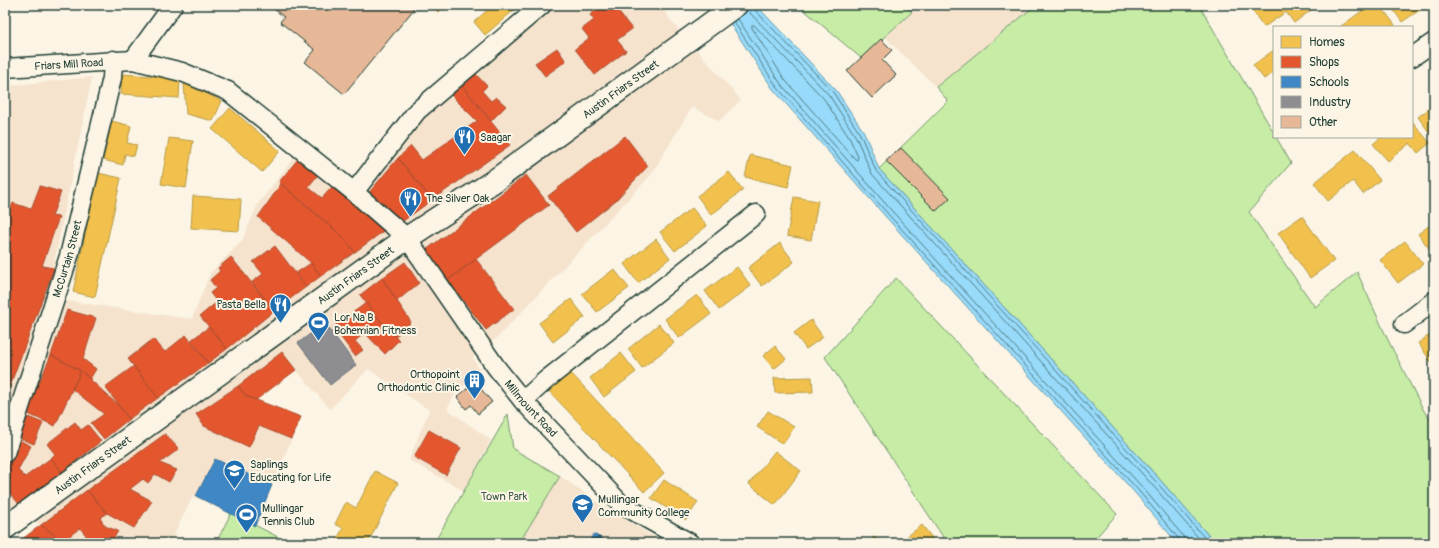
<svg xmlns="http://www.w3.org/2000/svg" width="1439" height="548" viewBox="0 0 1439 548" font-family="Pangolin,sans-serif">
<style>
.built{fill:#f5e3ce}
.green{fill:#c7eca5;stroke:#73946c}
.water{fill:#98dafa;stroke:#689bab}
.homes{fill:#f2c14e;stroke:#b39946}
.shops{fill:#e4572e;stroke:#a94f30}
.schools{fill:#3f88c5;stroke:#35729a}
.industry{fill:#8d8d92;stroke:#6c7576}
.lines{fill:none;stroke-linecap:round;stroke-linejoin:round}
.shore{stroke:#4f7c83;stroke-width:1}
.building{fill:#e6b897;stroke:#1f3d34}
.minor-casing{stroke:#1f3d34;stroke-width:21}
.major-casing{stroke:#1f3d34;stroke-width:25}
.minor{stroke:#fcf5e5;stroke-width:18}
.major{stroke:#fcf5e5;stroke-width:22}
.labels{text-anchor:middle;stroke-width:4;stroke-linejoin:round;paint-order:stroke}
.street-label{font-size:11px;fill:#1f3d34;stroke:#fcf5e5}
.poi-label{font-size:11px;fill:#1f3d34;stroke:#fcf5e5;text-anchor:start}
.park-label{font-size:11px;fill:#385745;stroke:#fcf5e5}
</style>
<rect width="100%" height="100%" fill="#fcf5e5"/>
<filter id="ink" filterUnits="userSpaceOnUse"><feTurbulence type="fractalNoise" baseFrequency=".025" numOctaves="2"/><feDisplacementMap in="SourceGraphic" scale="8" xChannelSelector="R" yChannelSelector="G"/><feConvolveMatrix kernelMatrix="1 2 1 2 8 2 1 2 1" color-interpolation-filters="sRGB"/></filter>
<g filter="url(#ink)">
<path class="built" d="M554,5H660L673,23L741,100L719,121L692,107L651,175L497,338L473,358L481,372L457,391L447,409L491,440L464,491L409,460L429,410L368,369L330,409L296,370L256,400L301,417L255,526L193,496L170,543H17L40,525L20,505L5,510V86L92,77L47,298L192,319L210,273L242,241L258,204L297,154L355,202L420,117L486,58Z
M906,5H1036L936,87L885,37L912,12Z
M560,476L605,507L664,543H519Z"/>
<path class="green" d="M798,5H906L912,12L861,58Z
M1036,5H1199L1274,133V137H1276L1291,163L1249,212L1315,307L1357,272L1388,340L1424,411L1434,424V543H1215L1162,482L879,169L948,101L936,87Z
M896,278L1117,514L1091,543H947L825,357Z
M508,414L513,449L560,476L519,543H434Z
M231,513L290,543H216Z"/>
<path class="water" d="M718,5H756L836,90L864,132L879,169L1162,482L1215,543H1177L1135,493L885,216L773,89Z"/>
<path class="homes" d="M431,5H446L438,12Z
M493,5H520L485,35L474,22Z
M1248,5H1308L1311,10L1294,23L1286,12L1264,27Z
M1370,5H1380L1395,25L1392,27H1340Z
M1390,5H1427L1402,22Z
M1274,50V72L1264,79L1253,65Z
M122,74L180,78L179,98L121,94Z
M184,83L222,101L213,121L186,114Z
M1434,105V139L1418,117Z
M230,108L280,151L262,172L212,129Z
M112,121L131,126L127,143L137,145L134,156L125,154L123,165L103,160Z
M1412,121L1430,143L1418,153L1410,143L1388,161L1373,144L1381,137H1412Z
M169,138L193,141L186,188L161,184Z
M1355,150L1380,180L1363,194L1353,181L1328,201L1314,183Z
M750,155L793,165L788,187L745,177Z
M729,172L743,190L711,215L697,196Z
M98,173L121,178L95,297L73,292Z
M193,196L241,199L239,231L191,228Z
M794,197L818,201L811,240L787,236Z
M692,208L707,226L675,251L660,232Z
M1302,216L1334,261L1310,278L1278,233Z
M1434,222V255L1418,234Z
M656,239L670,258L638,283L624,264Z
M1405,241L1423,264L1398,283L1380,260Z
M780,243L794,262L762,286L748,268Z
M737,267L751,286L719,310L705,291Z
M614,269L629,288L597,312L582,294Z
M697,295L711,314L679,338L665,319Z
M571,299L585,317L553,342L539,323Z
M811,320L823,337L806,349L794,333Z
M659,324L674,343L642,368L628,349Z
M1434,332V366L1418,343Z
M775,346L786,359L774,369L763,356Z
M621,353L636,372L604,397L590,378Z
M570,372L664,473L644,492L549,391Z
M812,377L813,392L775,393L774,378Z
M768,411L794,427L783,444L757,427Z
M775,451L801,471L775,505L749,484Z
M375,471L398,483L368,543H335L343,528L335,524L346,502L356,508Z
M664,480L698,502L686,520L651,498Z
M922,525L936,543H907L904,539Z
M874,537L881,543H869Z"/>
<path class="shops" d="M602,5H613L632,29L617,40L626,51L595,75L575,49L589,38L582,29L594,20L590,15Z
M557,48L566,61L545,76L535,63Z
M472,70L487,86L482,91L491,101L496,97L506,106L491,121L459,82Z
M459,82L510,145L432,200L398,158L411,146L422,160L477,121L448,92Z
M625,136L648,166L615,201L576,232L548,196Z
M398,158L432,200L399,224L367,195Z
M298,159L318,175L308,187L322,198L332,187L385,230L355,252L342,236L279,182Z
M526,175L549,205L448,280L426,250Z
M281,184L342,236L355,252L321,276L311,263L258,217Z
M40,186L61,192L52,216L59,217L42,266L54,268L5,399V223L13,203L31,209Z
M275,246L306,287L274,311L252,282L263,274L253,262Z
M231,257L274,311L227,349L200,316L217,302L210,293L216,288L210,280L220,271L218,268Z
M476,259L514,309L486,330L448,280Z
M405,262L419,283L397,301L382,278Z
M311,263L321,276L306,287L296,273Z
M382,278L411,322L396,336L383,324L360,295Z
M366,303L383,324L399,340L385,354L365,333L355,341L363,350L355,356L333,327Z
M67,310L96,318L83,359L96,369L90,379L81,371L51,355Z
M209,327L227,349L208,363L191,340Z
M186,335L208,363L158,398L128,359L153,339L165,352Z
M282,352L296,370L256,400L246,396L238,386Z
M51,355L81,371L55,426L26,413Z
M134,366L158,398L129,419L105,387Z
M81,371L119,406L129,419L104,439L91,423L104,414L72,389Z
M238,386L246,396L301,417L291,439L259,426L249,447L204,426L196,414Z
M28,417L43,423L34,444L19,438Z
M75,422L81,430L88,425L101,441L62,472L51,458L55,454L47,444Z
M429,430L461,448L446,475L414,457Z
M165,434L179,449L160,463L177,470L169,482L155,474L148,483L143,479L130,489L152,501L134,528L107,513L87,490Z
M19,440L31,446L18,470L25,477L51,458L62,472L20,505L5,488V472Z
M87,490L107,513L100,518L105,526L118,531L111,543H97L88,538L80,528L63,541L41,525Z
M41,525L63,541L67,543H17Z"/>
<path class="schools" d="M215,459L272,485L255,526L196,496Z
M594,534L609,543H588Z"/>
<path class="industry" d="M325,323L356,365L330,385L298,343Z"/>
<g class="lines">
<path class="shore" d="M748,5L750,13L829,95L856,137L872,174L1155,488L1203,543
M753,5L754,9L833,92L860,134L876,171L1159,485L1209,543
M738,19L781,84L891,210L1142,487L1183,536L1185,543
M734,22L777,87L888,214L1138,490L1179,539L1180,543
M754,25L824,99L850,139L858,157L857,160L855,159L785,80L752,28V26Z"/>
</g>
<path class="building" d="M269,5H408L414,9L344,94L305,62L315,50L280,22L284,17Z
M881,39L892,50L882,60L896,75L872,98L847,71Z
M901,148L950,198L936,211L886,161Z
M475,382L492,402L478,414L471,405L466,409L457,397Z"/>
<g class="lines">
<defs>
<g id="minor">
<path d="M1412,57L1434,42"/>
<path d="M133,60L173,5"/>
<path id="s1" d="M5,68L133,60L182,72L228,91L354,192L407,238L496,367L523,401L621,504L690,543"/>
<path d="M354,192L417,111L542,5"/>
<path d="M1404,324L1434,301"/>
<path d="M523,401L546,380L756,214"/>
<path id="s2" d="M5,453L69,256L112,78L113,60"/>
</g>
<g id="major">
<path id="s3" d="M5,528L407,238L494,181L736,5"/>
</g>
</defs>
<use href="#minor" class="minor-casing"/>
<use href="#major" class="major-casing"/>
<use href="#minor" class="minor"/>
<use href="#major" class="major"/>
</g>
</g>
<defs>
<symbol id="restaurant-pin" viewBox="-11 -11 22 30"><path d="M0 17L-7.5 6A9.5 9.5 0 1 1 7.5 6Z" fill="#1f6fb2" stroke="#fcf5e5"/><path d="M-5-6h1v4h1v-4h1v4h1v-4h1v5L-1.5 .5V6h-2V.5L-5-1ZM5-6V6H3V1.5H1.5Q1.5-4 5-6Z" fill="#fff"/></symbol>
<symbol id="stadium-pin" viewBox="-11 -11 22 30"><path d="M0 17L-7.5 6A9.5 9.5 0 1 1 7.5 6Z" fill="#1f6fb2" stroke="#fcf5e5"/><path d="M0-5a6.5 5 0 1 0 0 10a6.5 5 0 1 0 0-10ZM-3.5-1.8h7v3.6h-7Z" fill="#fff"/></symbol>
<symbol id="building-pin" viewBox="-11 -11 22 30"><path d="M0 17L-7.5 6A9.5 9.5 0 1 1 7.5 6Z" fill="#1f6fb2" stroke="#fcf5e5"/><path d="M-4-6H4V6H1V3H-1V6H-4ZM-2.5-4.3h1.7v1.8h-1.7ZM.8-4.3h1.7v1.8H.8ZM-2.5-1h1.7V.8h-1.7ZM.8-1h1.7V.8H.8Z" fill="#fff"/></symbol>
<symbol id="school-pin" viewBox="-11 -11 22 30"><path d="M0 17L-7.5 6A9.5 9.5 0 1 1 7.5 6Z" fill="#1f6fb2" stroke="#fcf5e5"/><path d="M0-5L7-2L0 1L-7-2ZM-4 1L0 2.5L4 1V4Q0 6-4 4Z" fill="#fff"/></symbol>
</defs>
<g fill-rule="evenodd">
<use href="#restaurant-pin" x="452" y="124" width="25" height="34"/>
<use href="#restaurant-pin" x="398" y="186" width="25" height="34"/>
<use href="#restaurant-pin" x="268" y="292" width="25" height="34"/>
<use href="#stadium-pin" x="306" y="310" width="25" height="34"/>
<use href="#building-pin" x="462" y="368" width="25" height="34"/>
<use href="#school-pin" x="222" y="458" width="25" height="34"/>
<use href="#school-pin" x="570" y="492" width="25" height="34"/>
<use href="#stadium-pin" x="234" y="502" width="25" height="34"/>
</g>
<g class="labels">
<g class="street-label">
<text dy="4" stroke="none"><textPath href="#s1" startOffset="64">Friars Mill Road</textPath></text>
<text dy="4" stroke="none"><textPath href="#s3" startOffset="756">Austin Friars Street</textPath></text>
<text dy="4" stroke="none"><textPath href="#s2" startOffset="204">McCurtain Street</textPath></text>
<text dy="4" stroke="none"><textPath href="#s3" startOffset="432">Austin Friars Street</textPath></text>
<text dy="4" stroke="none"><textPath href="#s1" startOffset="671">Millmount Road</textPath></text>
<text dy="4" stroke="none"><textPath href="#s3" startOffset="108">Austin Friars Street</textPath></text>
</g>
<g class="poi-label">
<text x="480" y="141">Saagar</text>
<text x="426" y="202">The Silver Oak</text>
<text x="266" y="308" text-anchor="end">Pasta Bella</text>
<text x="334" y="321">Lor Na B<tspan x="334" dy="13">Bohemian Fitness</tspan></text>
<text x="460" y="378" text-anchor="end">Orthopoint<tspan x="460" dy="13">Orthodontic Clinic</tspan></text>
<text x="250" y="468">Saplings<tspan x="250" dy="13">Educating for Life</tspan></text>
<text x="598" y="503">Mullingar<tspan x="598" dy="13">Community College</tspan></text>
<text x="262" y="512">Mullingar<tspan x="262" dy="13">Tennis Club</tspan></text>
</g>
<g class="park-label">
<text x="504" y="500">Town Park</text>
</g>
</g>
<rect width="1439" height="548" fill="none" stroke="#fcf5e5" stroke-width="20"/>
<rect x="10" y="10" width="1419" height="528" fill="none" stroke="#1f3d34" stroke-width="1.5" filter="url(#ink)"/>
<rect x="1273" y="26" width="140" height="112" fill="#fcf5e5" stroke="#a4ab9e"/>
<rect x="1281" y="36" width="20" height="12" fill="#f2c14e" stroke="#a4ab9e"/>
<text x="1309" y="46" font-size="12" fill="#1f3d34">Homes</text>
<rect x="1281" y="56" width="20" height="12" fill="#e4572e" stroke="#a4ab9e"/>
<text x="1309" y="66" font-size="12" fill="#1f3d34">Shops</text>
<rect x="1281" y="76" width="20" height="12" fill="#3f88c5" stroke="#a4ab9e"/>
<text x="1309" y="86" font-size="12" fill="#1f3d34">Schools</text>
<rect x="1281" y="96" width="20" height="12" fill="#8d8d92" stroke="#a4ab9e"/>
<text x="1309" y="106" font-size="12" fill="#1f3d34">Industry</text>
<rect x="1281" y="116" width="20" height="12" fill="#e6b897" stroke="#a4ab9e"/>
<text x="1309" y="126" font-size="12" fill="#1f3d34">Other</text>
</svg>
